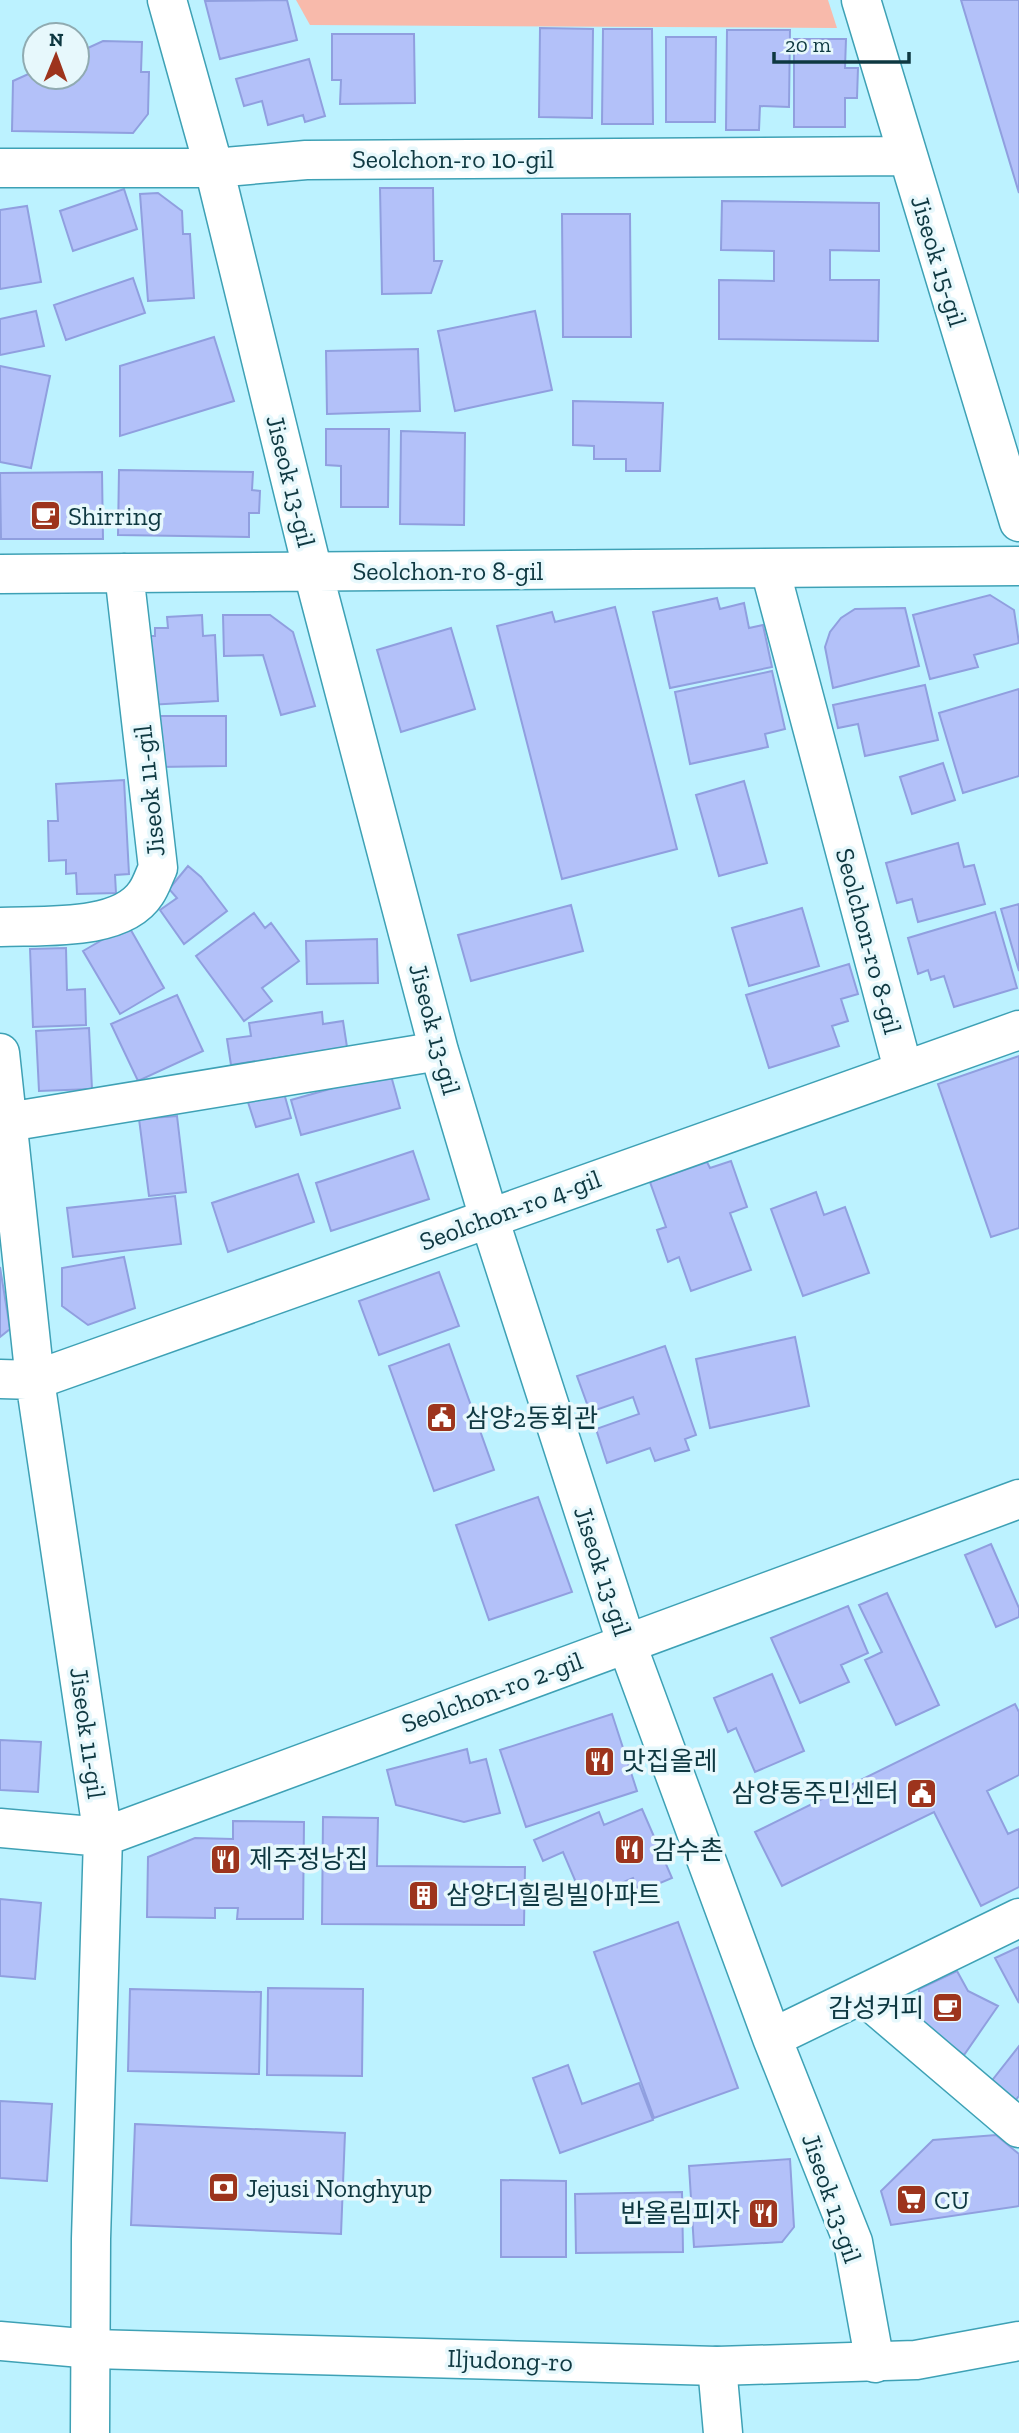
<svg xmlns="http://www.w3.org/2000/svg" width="1019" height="2433" viewBox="0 0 1019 2433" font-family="'Zilla Slab','Noto Sans KR',serif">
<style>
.green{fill:#f8baab}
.building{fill:#b3c1f9;stroke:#909fdf;stroke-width:2}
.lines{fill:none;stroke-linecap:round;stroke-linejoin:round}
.minor-casing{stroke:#3ea1b5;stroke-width:41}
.secondary-casing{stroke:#3ea1b5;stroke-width:41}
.minor{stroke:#fff;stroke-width:38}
.secondary{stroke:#fff;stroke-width:38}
.labels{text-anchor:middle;stroke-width:7;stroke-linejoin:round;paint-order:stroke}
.street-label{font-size:26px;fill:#0e3841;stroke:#e7f8fc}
.poi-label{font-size:26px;fill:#0e3841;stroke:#e7f8fc;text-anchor:start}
</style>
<rect width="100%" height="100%" fill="#bcf2ff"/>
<path class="green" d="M296,0H828L837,28L310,25Z"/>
<path class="building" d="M287,0L297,40L220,59L205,1Z
M961,0H1019V193Z
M540,28L593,29L592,118L539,117Z
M603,29H652L653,124H602Z
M727,30H790L789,107L760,106L759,130H726Z
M332,34H414L415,103L340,104L341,80H332Z
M666,37H716L715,122H666Z
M794,39H846L845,68H858L857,98H845V127H794Z
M103,41L142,42L141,72H149L148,114L133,133L12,131L13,81L35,71V77H77V53Z
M309,59L325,116L305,122L303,115L268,125L262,101L244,106L236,79Z
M380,188H433L434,261H442L431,293L382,294Z
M124,189L137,229L73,251L60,211Z
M158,193L182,211L183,234H190L194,298L148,301L140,194Z
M722,201L879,203V251L830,250V280H879L878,341L719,339V280L774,281V251L721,250Z
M27,206L41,282L0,289V210Z
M562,214H630L631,337H563Z
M133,278L145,313L66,340L54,305Z
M36,311L44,346L0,355V319Z
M535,311L552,390L455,411L438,331Z
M214,337L234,401L120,436V366Z
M418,349L420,411L327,414L326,351Z
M0,366L50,376L31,468L0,462Z
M573,401L663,403L660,471H626V459H594V446L573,445Z
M326,429H389L388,507H341V466L326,465Z
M401,431L465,433L464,525L400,524Z
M119,470L253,472L252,490L260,491L259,513H249V537L118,535Z
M102,472L103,539H1L0,473Z
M990,595L1014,610L1019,643L974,655L978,667L930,679L913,615Z
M717,598L720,609L744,603L749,628L763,625L772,667L670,688L653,612Z
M615,607L677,849L562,879L497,626L552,612L555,622Z
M905,608L919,666L833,688L825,647L830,632L841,618L855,609Z
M202,615L203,636L215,635L218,701L148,705L144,636H155V628H168L167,617Z
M223,615H270L293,632L315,706L281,715L263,655L224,656Z
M451,628L475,709L401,732L377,650Z
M772,671L785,729L765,734L768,747L690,764L675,692Z
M925,685L938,740L865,756L858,724L838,728L833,705Z
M1019,689V776L963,793L939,713Z
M150,716H226V766L158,767Z
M943,763L955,800L912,814L900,777Z
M124,780L129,874L115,875L116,893L77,894L76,873L66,874V860L49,861L48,821H58L56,784Z
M744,781L767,863L719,876L696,795Z
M958,843L964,867L974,865L985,904L918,922L912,899L897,903L886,863Z
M188,866L201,877L227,911L184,944L160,910L177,898L169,889Z
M1019,904V971L1001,909Z
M571,905L583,951L471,981L458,935Z
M802,908L819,966L749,986L732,928Z
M995,912L1017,988L954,1007L944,976L931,980L928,970L918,974L908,938Z
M254,913L265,928L271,923L299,961L262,988L272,1001L244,1021L196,956Z
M128,925L164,988L120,1014L83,951Z
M377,939L378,983L307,984L306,941Z
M66,948L67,990L85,989L86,1025L33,1027L30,949Z
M849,964L858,994L841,999L848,1021L832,1026L839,1046L769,1068L746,995Z
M177,995L203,1051L138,1081L111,1024Z
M322,1012L323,1024L343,1021L347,1047L231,1065L227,1039L251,1036L249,1023Z
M89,1028L92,1089L39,1091L36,1031Z
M1019,1056V1228L991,1237L938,1084Z
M390,1072L400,1108L301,1135L291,1100Z
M282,1086L291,1118L256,1127L246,1096Z
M177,1116L186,1192L149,1196L139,1119Z
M413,1151L429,1199L331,1231L316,1183Z
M731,1161L747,1207L730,1213L751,1270L691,1291L679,1257L668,1262L657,1230L666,1227L650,1182L707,1162L710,1168Z
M298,1174L314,1222L228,1252L212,1203Z
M816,1192L824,1215L845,1207L869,1273L803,1296L771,1209Z
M175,1196L181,1244L73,1257L67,1208Z
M124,1257L135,1308L88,1325L62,1306V1268Z
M0,1267L10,1329L0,1337Z
M439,1272L459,1326L379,1355L359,1301Z
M795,1337L809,1406L710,1428L696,1359Z
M449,1344L494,1470L434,1491L389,1366Z
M665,1346L696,1435L685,1439L689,1450L655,1461L650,1448L607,1463L596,1429L639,1414L633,1397L590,1412L577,1376Z
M538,1497L572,1592L489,1620L456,1525Z
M991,1544L1019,1608V1617L996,1627L965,1555Z
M887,1593L939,1705L896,1725L865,1660L882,1652L859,1605Z
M848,1606L868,1653L841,1665L849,1682L800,1703L771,1638Z
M772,1674L804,1751L755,1772L736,1728L728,1732L714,1698Z
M1015,1704L1019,1712V1775L987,1791L1008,1834L1019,1829V1887L981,1906L934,1812L782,1886L755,1832Z
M612,1714L637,1791L526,1827L500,1750Z
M0,1740L41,1742L38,1792L0,1790Z
M467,1749L470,1763L486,1759L500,1813L464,1822L396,1805L387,1770Z
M642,1809L672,1878L639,1892L633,1878L583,1899L563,1852L543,1861L534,1840L599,1812L604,1825Z
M323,1817L378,1818L377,1866L525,1867L524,1925L322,1924Z
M233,1821L304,1822L303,1919H237L238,1908H215V1918L147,1917L148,1857L195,1838L233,1839Z
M0,1899L41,1903L35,1979L0,1976Z
M678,1922L738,2088L654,2118L594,1952Z
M1019,1947V2003L995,1958Z
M957,1971L968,1991L998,2006L964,2055L919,2022V1989Z
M268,1988L363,1989L362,2076L267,2075Z
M130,1989L261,1992L259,2074L128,2071Z
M1019,2046V2096L1014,2102L990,2083Z
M568,2065L582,2104L639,2083L653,2120L560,2153L533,2078Z
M0,2101L52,2104L47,2181L0,2178Z
M135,2124L345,2133L341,2234L131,2225Z
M996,2135L1019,2154V2206L891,2225L881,2191L933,2140Z
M790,2159L794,2227L782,2242L694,2247L689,2166Z
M501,2180L566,2181V2257H501Z
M682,2192L683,2252L576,2253L575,2194Z"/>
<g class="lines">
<defs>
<path id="minor" d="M167,0L214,168L313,572L439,1051L489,1218L626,1642L772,2038L853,2242L875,2363
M861,0L1019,522
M0,168H214L306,160L907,156
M770,569L903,1069
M0,574L1019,566
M0,927C41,925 121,932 146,893C151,886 154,876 158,868L124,573
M0,1053L35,1380L103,1837L91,2239L90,2433
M8,1122L439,1051
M0,1379L35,1380L1019,1030
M0,1828L103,1837L1019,1499
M864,1996L1019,2128
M772,2038L1019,1918
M717,2366L723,2433"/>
<path id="secondary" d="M0,2341L93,2349L717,2366L916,2360L1019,2341"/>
</defs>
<use href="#minor" class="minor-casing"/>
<use href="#secondary" class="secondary-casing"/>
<use href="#minor" class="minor"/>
<use href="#secondary" class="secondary"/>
</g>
<defs>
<symbol id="cafe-square" viewBox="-11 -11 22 22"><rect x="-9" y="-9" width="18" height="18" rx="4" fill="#9d341d" stroke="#e7f8fc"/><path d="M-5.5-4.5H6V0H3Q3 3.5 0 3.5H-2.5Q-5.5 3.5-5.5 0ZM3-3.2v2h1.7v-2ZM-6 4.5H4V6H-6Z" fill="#fff"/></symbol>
<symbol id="civic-square" viewBox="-11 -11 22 22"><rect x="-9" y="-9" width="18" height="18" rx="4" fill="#9d341d" stroke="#e7f8fc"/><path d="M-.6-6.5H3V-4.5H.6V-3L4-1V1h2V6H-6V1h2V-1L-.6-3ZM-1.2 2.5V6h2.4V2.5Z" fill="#fff"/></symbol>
<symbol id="restaurant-square" viewBox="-11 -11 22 22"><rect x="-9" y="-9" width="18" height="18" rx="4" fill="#9d341d" stroke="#e7f8fc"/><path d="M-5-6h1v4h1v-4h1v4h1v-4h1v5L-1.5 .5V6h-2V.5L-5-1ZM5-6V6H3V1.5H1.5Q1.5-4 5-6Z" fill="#fff"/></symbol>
<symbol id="building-square" viewBox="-11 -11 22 22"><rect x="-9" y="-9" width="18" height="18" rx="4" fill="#9d341d" stroke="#e7f8fc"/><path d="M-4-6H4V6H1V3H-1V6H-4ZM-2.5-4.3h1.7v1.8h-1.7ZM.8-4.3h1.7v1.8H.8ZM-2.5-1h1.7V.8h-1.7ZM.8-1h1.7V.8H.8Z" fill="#fff"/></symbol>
<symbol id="bank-square" viewBox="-11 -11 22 22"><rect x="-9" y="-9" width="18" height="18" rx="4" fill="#9d341d" stroke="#e7f8fc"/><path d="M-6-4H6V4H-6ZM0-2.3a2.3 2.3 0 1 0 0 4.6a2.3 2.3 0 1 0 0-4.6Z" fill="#fff"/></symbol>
<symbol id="supermarket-square" viewBox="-11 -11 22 22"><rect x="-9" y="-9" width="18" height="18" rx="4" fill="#9d341d" stroke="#e7f8fc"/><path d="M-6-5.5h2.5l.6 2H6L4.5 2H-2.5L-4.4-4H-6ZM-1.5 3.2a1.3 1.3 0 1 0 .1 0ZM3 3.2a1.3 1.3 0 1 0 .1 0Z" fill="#fff"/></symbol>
</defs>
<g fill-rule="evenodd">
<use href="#cafe-square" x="28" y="498" width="35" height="35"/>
<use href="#civic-square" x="424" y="1400" width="35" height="35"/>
<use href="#restaurant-square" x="582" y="1744" width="35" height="35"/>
<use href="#civic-square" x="904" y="1776" width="35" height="35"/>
<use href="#restaurant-square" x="612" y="1832" width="35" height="35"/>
<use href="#restaurant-square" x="208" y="1842" width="35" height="35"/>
<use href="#building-square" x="406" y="1878" width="35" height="35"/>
<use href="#cafe-square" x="930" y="1990" width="35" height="35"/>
<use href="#bank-square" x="206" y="2170" width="35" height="35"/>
<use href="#supermarket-square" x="894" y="2182" width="35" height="35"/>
<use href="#restaurant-square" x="746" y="2196" width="35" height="35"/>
</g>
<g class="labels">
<g class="street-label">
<text x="453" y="168">Seolchon-ro 10-gil</text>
<text transform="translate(939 261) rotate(73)" y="9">Jiseok 15-gil</text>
<text transform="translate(291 481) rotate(76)" y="9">Jiseok 13-gil</text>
<text x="448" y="580">Seolchon-ro 8-gil</text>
<text transform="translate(149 791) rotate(-96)" y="9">Jiseok 11-gil</text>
<text transform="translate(869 941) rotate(75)" y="9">Seolchon-ro 8-gil</text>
<text transform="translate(435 1029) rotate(75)" y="9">Jiseok 13-gil</text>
<text transform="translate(510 1210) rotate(-20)" y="9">Seolchon-ro 4-gil</text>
<text transform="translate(603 1571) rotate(72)" y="9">Jiseok 13-gil</text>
<text transform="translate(492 1692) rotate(-20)" y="9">Seolchon-ro 2-gil</text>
<text transform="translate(88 1733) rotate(82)" y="9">Jiseok 11-gil</text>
<text transform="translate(832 2198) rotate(71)" y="9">Jiseok 13-gil</text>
<text transform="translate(510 2360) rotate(2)" y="9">Iljudong-ro</text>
</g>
<g class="poi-label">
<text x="68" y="525">Shirring</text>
<text x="465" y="1427">삼양2동회관</text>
<text x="622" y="1770">맛집올레</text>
<text x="899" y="1802" text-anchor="end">삼양동주민센터</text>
<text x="652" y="1859">감수촌</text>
<text x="249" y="1868">제주정낭집</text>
<text x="446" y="1904">삼양더힐링빌아파트</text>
<text x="924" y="2017" text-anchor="end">감성커피</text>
<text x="246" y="2197">Jejusi Nonghyup</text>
<text x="934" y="2209">CU</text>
<text x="740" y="2222" text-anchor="end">반올림피자</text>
</g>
</g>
<g transform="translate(56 56) rotate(1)"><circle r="33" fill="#e7f8fc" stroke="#90abb1" stroke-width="2"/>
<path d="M0-5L12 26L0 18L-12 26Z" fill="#9d341d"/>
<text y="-10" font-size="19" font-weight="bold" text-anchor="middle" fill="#0e3841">N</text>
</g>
<path d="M774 52v10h135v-10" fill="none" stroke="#0e3841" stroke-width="3.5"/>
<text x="785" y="52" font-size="21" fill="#0e3841" stroke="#e7f8fc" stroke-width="5" paint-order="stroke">20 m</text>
</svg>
